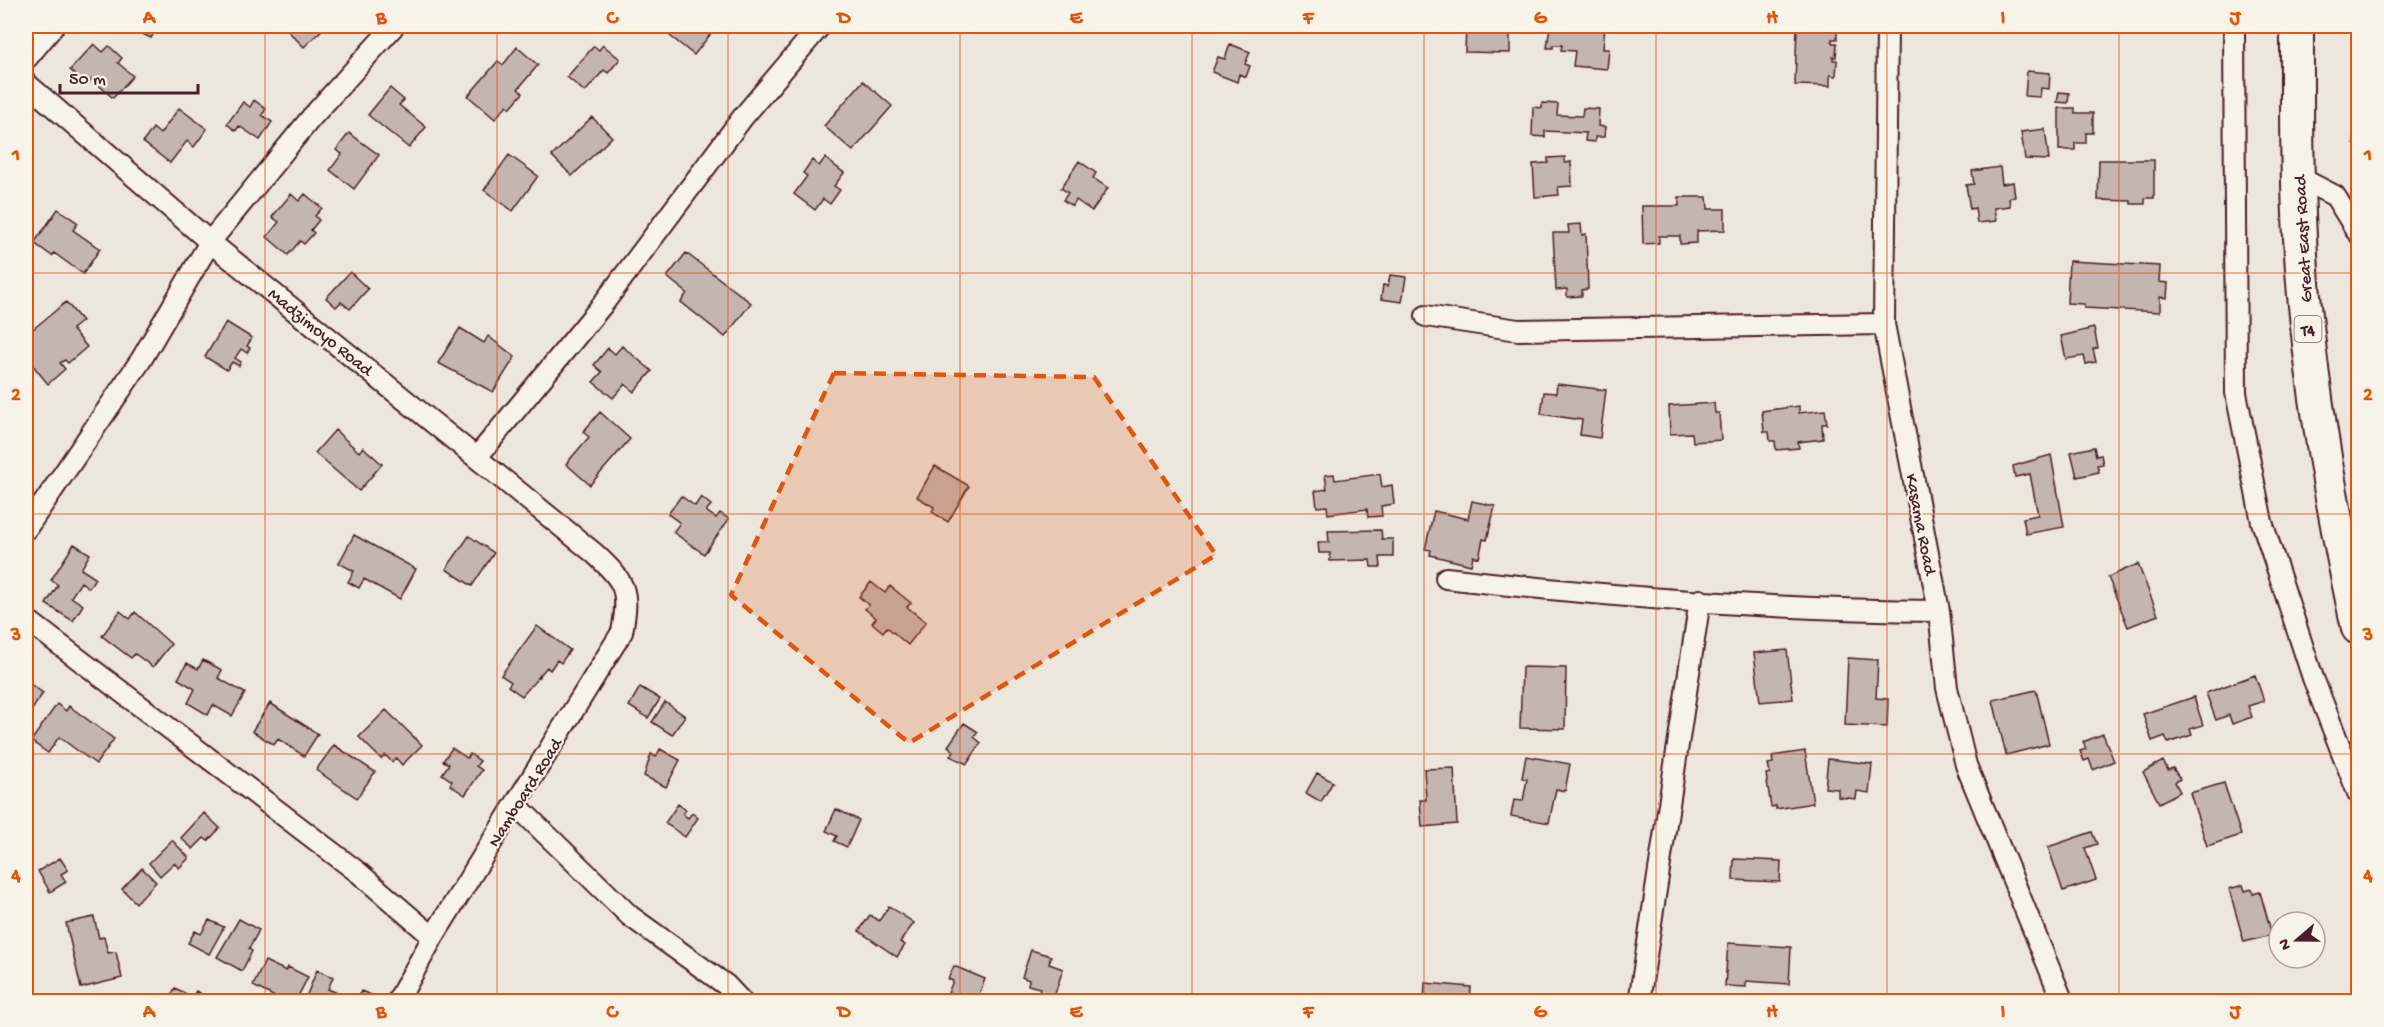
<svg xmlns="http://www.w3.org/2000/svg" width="2384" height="1027" viewBox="0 0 2384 1027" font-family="'Gochi Hand',sans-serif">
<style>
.building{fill:#c4b5b0;stroke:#4a1f2b;stroke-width:1.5}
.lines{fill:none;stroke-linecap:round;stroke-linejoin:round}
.minor-casing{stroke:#4a1f2b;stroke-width:24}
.tertiary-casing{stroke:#4a1f2b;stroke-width:28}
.trunk-casing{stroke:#4a1f2b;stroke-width:36}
.minor{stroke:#f7f3e8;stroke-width:20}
.tertiary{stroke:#f7f3e8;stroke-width:24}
.trunk{stroke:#f7f3e8;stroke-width:32}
.marked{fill:#e0560e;fill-opacity:0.2;stroke:#e0560e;stroke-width:4.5;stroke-dasharray:12 8;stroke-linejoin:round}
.grid{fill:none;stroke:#e0560e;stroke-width:1.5;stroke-opacity:0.55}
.labels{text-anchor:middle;stroke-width:4.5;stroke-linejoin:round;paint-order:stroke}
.shield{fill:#f7f3e8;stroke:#7e5f64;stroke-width:1.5}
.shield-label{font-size:16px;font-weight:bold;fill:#4a1f2b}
.street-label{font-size:18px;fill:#4a1f2b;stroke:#f7f3e8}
.neatline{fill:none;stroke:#e0560e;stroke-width:2}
.grid-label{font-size:20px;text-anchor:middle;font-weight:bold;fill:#e0560e}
</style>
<rect width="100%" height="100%" fill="#ece6dd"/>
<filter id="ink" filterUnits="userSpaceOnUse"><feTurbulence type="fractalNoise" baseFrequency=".0167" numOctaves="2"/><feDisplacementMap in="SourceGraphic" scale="12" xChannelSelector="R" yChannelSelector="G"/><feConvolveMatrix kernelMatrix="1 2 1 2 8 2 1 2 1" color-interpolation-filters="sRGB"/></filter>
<g filter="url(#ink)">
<path class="building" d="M125,26H158L151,38Z
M283,26H326L304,47Z
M678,26H717L694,55L670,36Z
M1466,26H1510V53L1465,52Z
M1550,26H1605L1603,49H1609L1607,69L1573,66L1575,51L1561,50L1562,45H1553V48H1547Z
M1797,26H1837V39H1832V43H1837L1836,57H1833V60H1837L1836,76L1830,75V86L1795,85Z
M2356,26H2358V144H2354Z
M94,44L103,52L109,46L122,58L118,63L133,76L113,98L92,79L87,85L70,70Z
M1230,44L1250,52L1245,64L1250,66L1246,77L1239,74L1237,82L1212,72L1218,57L1225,59Z
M603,45L620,59L608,73L604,70L585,92L567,77L594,46L599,50Z
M517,47L538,65L518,89L523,93L510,108L507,105L495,119L468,96L498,61L503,65Z
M2027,71L2050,73L2049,89L2041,88L2040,97L2025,96Z
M863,81L892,106L853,151L824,126Z
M390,88L404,100L399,105L426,127L409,148L368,115Z
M2059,92L2069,93L2068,103L2057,102Z
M254,100L266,109L262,115L272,122L260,140L239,126L236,131L227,124L243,102L250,107Z
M1542,103L1558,104L1557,115L1582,116L1583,108L1599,109L1598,126L1605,127L1604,137H1595V142L1585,141L1586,133L1545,131V137L1532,136L1533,107L1542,108Z
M179,108L207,129L194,147L187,141L170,163L143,142L153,128L160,134Z
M2059,108H2075V113H2093V133H2086V143H2075V150H2059Z
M592,117L612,137L572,176L552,156Z
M2045,129L2049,160L2025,159L2021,132Z
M349,133L379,155L354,189L330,170L342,154L336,150Z
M509,155L538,176L513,211L484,190Z
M1565,157V163L1571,162L1572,186L1558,187L1559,195L1535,197L1533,164L1548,163V158Z
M825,158L844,173L834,186L840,190L830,204L823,199L815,210L794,194L807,176L803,173L812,160L819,166Z
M2099,160H2154V198H2145V204H2131V201L2098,200Z
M1079,161L1096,173L1093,178L1108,188L1092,211L1076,200L1072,206L1063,200L1068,193L1061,188Z
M2000,167L2002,184L2013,182L2015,197L2009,198L2010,206L1994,208L1996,221L1977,223L1975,208L1970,209L1966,185L1974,184L1972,171Z
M291,194L299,201L305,194L322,208L315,216L319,220L311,230L314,233L304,244L300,241L288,255L267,237L279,222L272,217Z
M1679,197H1707L1708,209H1725V230L1697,231V243L1680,244V236H1659V243L1643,244L1642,206H1679Z
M58,209L78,223L73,230L100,249L83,274L54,253L52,256L34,243Z
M1581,224L1582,235L1586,234L1588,289L1582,290V296L1567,297V289L1556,290L1553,233H1569L1568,225Z
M686,253L751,303L725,337L681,302L687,293L667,277Z
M2069,261L2160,266L2159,282L2168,283L2167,298L2160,297V312L2084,308V304L2067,303Z
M350,272L368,289L350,309L341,302L336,307L326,298Z
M1390,275L1406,277L1402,302L1381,299L1383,285L1388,286Z
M66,302L82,321L72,329L87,347L68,363L65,360L60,363L65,369L48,384L26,357V342L30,338L27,334Z
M226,322L252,338L247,346L250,348L247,353L241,349L235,358L241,362L239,366L232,362L227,370L205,357Z
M460,328L484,343L488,336L515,357L493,392L438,363Z
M2094,328L2098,348L2093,349L2096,362L2086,364L2084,356L2066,359L2061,336Z
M622,346L652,371L634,392L625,384L613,398L593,382L602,372L594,365L608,348L615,354Z
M1557,384L1606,390L1600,438L1580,435L1582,420L1541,414L1544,392L1556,393Z
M1714,403L1715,413H1719L1721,440L1693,442L1692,433L1670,434L1669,406Z
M1799,406V413L1825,410L1827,424H1822L1823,439L1798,442L1799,448L1776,450L1775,441H1770L1769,432H1764L1762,411Z
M600,412L630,439L590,485L566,464L589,437L583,432Z
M335,430L359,452L363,447L382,464L359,491L315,453Z
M2094,447L2096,456L2101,455L2103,464L2097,465L2099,472L2077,477L2071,452Z
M2051,455L2064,527L2026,534L2023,518L2038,515L2030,474L2015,477L2013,466Z
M935,466L969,486L948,522L932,512L934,507L917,497Z
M1334,474L1335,480L1380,474L1382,487L1392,485L1394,504L1381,506L1382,516L1368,517L1367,509L1328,514L1327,506L1317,507L1315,491L1327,489L1325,475Z
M681,496L695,506L701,497L711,505L706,511L716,518L720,513L729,519L704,554L673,532L680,523L668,514Z
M1472,501L1495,506L1487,540L1483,539L1479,558L1473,556L1471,565L1430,555L1431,550L1425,549L1434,511L1468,519Z
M1381,530L1382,539H1393V557H1380L1381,567H1371L1370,560L1330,561V553H1319L1318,542H1329L1328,531Z
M354,535L416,569L400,599L364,579L359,588L348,582L354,571L339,563Z
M469,536L494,553L472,586L446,569Z
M74,544L90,554L81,569L95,578L89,588L81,582L71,597L83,605L73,621L46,604L58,585L51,580Z
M2138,564L2158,615L2128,627L2108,577Z
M871,582L885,593L890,586L911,603L907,607L926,622L908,645L887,627L883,632L872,623L876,618L865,609L869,605L859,597Z
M120,611L130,619L135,612L171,644L153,667L135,654L131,658L102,636Z
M537,626L570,650L561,663L557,660L550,670L547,667L522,696L508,686L511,682L501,675Z
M1787,650L1793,699L1760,702L1754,653Z
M1848,658L1878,660L1876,698L1888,699L1887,727L1845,725Z
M203,660L222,670L218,678L245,693L232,716L213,705L208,715L188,703L195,689L178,679L187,663L198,669Z
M1522,667L1566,668L1565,729L1520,728Z
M2255,675L2264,701L2248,706L2252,717L2232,724L2229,715L2216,720L2206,693Z
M26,681L43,693L26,719Z
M640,687L660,699L648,718L629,706Z
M2036,690L2049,744L2006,755L1993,700Z
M2194,697L2203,725L2190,729L2192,735L2168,743L2165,736L2152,741L2143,714Z
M665,702L685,716L672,735L652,722Z
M270,703L318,734L304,756L278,739L274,745L252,731Z
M57,704L66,711L69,706L114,739L96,764L59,737L48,753L31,741Z
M386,710L422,745L402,765L396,758L392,762L385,755L381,759L359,737Z
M964,723L978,732L974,737L981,743L967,764L950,756L954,751L948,746Z
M2103,734L2114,761L2093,770L2089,759L2084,761L2080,751L2086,749L2083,742Z
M334,745L375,772L357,798L316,770Z
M452,748L467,758L470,754L480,761L476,766L482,770L465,795L450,785L452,781L442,774L449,764L443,761Z
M660,749L680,760L666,787L644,776L651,754L656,757Z
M1805,751L1813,803L1776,809V806L1771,807L1766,774L1770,773L1768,764L1773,763L1772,756Z
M1526,756L1570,764L1565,791L1556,789L1549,823L1511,816L1514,800L1523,801L1527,779L1522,778Z
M1828,759L1872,764L1869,793L1857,791L1856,799L1838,797V789L1825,788Z
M2163,761L2168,770L2173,768L2180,779L2175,782L2180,792L2159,803L2143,772Z
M1454,768L1457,824L1422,827L1420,800H1426L1424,769Z
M1317,773L1333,782L1321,802L1306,793Z
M2224,783L2241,835L2207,846L2190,793Z
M678,804L686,810L683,814L688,818L692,813L698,818L685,837L665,823Z
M836,809L859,820L847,847L834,841L837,836L826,831Z
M204,813L220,828L208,841L204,838L193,849L181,838Z
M2092,832L2097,844L2085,848L2096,880L2063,891L2048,847Z
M172,840L189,858L179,868L174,863L160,876L149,863Z
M60,858L68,870L61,874L66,882L50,892L38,871Z
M1734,859L1781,861L1780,882L1733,880Z
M142,868L156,882L136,903L122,889Z
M2243,885L2245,891L2252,889L2253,894L2260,892L2272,935L2244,942L2229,889Z
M889,906L914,923L900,942L905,945L897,957L859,931L870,915L879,921Z
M94,917L99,938L104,937L108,953L116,952L122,978L81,988L66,923Z
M239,919L259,930L249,949L252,951L242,971L217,957Z
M209,920L224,927L209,954L188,943L195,931L201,934Z
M1728,943L1791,947L1789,984L1746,981V987L1725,986Z
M1031,950L1051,956L1049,964L1063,969L1054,997L1039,992L1040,988L1028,985L1029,980L1022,977Z
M265,961L286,971L288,967L308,977L295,1002H285L253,986Z
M954,966L985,979L976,1002H961L962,999L948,993L953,981L948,979Z
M317,970L333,977L328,989L357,1001L361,991L374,996L372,1002H304Z
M1425,983L1471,987L1470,1002H1424Z
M175,988L192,997L196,991L204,996L201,1002H168Z"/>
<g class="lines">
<defs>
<path id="minor" d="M1887,26L1884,324L1939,611L1947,688L1966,765L2063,1002
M2234,26L2236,393L2262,522L2313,678L2358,793
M26,83L210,242L594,553C625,582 630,589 622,632L433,937L397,1002
M2298,177L2335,196L2358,233
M1426,316L1518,330L1884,324
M477,457L603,304L743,117L820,26
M26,529L141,360L210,242L311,118L393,27
M1446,578C1610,597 1775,610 1939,611
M26,619L359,873L433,937
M516,805L630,916L726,985L742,1002
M1639,1002L1700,600"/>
<path id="tertiary" d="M26,56L51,26"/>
<path id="trunk" d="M2297,26C2297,115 2296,205 2304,295C2314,407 2334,518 2358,628"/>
</defs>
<use href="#minor" class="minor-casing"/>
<use href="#tertiary" class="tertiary-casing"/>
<use href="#trunk" class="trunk-casing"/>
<use href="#minor" class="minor"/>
<use href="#tertiary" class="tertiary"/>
<use href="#trunk" class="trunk"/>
</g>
</g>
<path class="marked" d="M834,373L1094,377L1216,555L909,743L731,595Z"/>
<path class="grid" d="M265,26V1002M497,26V1002M728,26V1002M960,26V1002M1192,26V1002M1424,26V1002M1656,26V1002M1887,26V1002M2119,26V1002M26,273H2358M26,514H2358M26,754H2358"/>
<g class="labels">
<rect class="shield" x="2294.5" y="316" width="27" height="26" rx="4.5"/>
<g class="shield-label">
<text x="2308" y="335">T4</text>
</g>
<g class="street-label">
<text transform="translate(2302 239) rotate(-93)" y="6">Great East Road</text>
<text transform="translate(321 331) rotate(39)" y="6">Madzimoyo Road</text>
<text transform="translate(1922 524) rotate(79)" y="6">Kasama Road</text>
<text transform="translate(524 792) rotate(-58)" y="6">Namboard Road</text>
</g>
</g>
<rect width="2384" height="1027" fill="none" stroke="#f7f3e8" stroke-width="66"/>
<g transform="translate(2297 940) rotate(250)"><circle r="28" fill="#f7f3e8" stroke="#b29e9c" stroke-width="1.5"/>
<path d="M0-4.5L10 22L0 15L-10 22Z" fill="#4a1f2b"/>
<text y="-9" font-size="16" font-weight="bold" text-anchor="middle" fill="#4a1f2b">N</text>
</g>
<path d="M60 84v9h138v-9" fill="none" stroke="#4a1f2b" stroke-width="3"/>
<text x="69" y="84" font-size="18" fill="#4a1f2b" stroke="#f7f3e8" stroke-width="4.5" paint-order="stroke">50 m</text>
<rect x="33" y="33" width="2318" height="961" class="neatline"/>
<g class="grid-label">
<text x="149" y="23">A</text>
<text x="381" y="23">B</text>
<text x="612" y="23">C</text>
<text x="844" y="23">D</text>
<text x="1076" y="23">E</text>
<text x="1308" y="23">F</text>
<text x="1540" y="23">G</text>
<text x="1772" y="23">H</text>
<text x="2003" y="23">I</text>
<text x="2235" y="23">J</text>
<text x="16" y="160">1</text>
<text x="2368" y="160">1</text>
<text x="16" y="400">2</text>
<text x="2368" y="400">2</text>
<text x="16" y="640">3</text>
<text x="2368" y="640">3</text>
<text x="16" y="881">4</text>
<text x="2368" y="881">4</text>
<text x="149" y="1017">A</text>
<text x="381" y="1017">B</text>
<text x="612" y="1017">C</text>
<text x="844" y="1017">D</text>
<text x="1076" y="1017">E</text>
<text x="1308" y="1017">F</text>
<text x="1540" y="1017">G</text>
<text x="1772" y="1017">H</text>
<text x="2003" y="1017">I</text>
<text x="2235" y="1017">J</text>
</g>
</svg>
